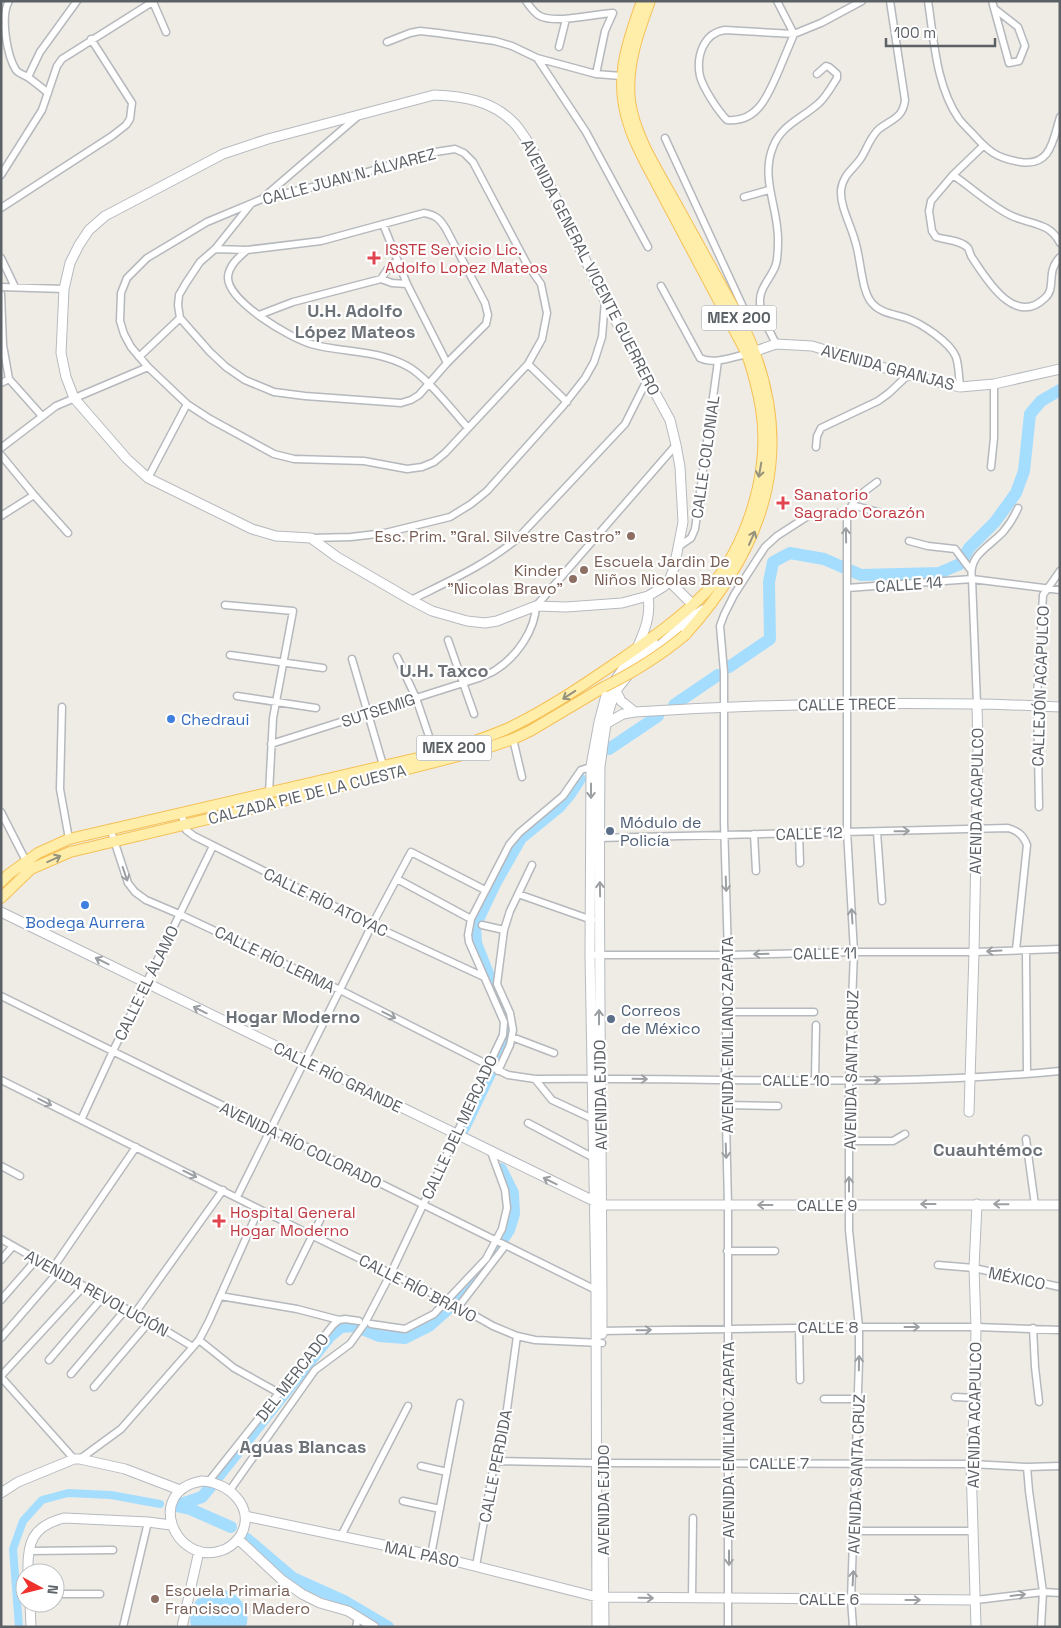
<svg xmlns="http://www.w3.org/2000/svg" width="1061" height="1628" viewBox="0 0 1061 1628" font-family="'Space Grotesk',sans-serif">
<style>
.water{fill:#a5ddff}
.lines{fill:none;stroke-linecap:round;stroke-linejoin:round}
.canal{stroke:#a5ddff;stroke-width:8}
.river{stroke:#a5ddff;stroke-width:12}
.street-casing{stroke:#b5b8bc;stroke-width:9}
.secondary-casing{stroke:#b6babf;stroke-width:11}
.primary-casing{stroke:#f6c157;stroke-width:12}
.street{stroke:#fff;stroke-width:6}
.secondary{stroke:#fff;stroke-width:9}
.primary{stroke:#ffedaa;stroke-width:10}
.primary-bridge-casing{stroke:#f6c157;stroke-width:12;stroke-linecap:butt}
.primary-bridge{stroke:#ffedaa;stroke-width:10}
.oneway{stroke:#95927e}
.oneway2{stroke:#9da0a3}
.health-dot{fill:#e0444e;stroke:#fff;stroke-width:2}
.education-dot{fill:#8d6e63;stroke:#fff;stroke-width:2}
.shop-dot{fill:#3f7fe0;stroke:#fff;stroke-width:2}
.service-dot{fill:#5c6f8a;stroke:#fff;stroke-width:2}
.labels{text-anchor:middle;stroke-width:4.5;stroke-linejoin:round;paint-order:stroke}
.shield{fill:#fff;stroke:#8d9094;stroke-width:1}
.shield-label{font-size:15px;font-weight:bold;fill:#5c6166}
.street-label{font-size:16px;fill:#5c6166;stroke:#fff}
.health-label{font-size:16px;fill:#be3a42;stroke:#fff;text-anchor:start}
.education-label{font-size:16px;fill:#785e54;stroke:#fff;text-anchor:end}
.shop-label{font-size:16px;fill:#366cbe;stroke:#fff;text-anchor:start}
.service-label{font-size:16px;fill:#4e5e75;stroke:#fff;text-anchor:start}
.neighbourhood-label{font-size:18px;font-weight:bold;fill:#6d7378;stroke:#fff}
</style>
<rect width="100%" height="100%" fill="#efece5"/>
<path class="water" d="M221,1589C238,1593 252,1607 246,1627H191C187,1605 199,1591 221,1589Z"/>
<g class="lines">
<path class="canal" d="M19,1627L13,1549L23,1521L42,1500L68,1493L111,1495L160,1504"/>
<path class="river" d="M729,667L770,639L769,582L773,562L790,553L824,559L861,575L939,573L960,564L969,548L995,522L1016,493L1024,471L1030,414L1041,401L1060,390
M674,705L718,675
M609,749L658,716
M464,1128L509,1034L507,1022L476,943L475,926L496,882L521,838L559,807L570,794L580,779
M216,1479L330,1336L341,1327L355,1326L379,1336L405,1338L429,1326L449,1308L476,1279L509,1230L514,1214L513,1193L501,1169
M178,1505L202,1497L211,1486
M176,1506L190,1509L231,1527
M247,1539L293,1578L344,1601L388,1627"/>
<defs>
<path id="street" d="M9,1C0,16 7,56 16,70C19,74 25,75 29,78C36,83 42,88 48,93
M526,1C530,7 534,13 540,16C556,24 594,14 613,13L605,31L596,74
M777,1L794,34C789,46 784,58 779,70C768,95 758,123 727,120C718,111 703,88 700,76C696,57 703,33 725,30L794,34L821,23L862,1
M890,1L905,100C903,118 892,119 879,129C870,137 867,149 861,158C854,169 843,174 841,190C840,207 851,225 855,241C861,258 861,291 872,303C880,313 894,314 906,318C921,323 950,342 956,357C959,366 959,378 960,387
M928,1C934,40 936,86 959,119C963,124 968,129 972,133C988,151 996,158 1020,162C1051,167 1053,140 1060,117
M992,1L1009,63L1019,61L1025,46L1018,27L995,9
M153,2L166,32
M387,42L410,33L420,31L438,33L495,41L512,46L537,58L586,132L648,247
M559,47L566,19
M537,58L596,74L621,76
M28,77L40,52L77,1
M665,138L743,307L745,315L743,324
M983,146L953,175L931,201L929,211L932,231L936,237C945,240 961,240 968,248C970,251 970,256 973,259C987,280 1015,327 1045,298C1057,287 1045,273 1060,257
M455,149L464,153L473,162L527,264L541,284L547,313L542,339L528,364L445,453L434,462L422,467L407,469L364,461L294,459L274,454L210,419L187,404L148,367L131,347L124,334L120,321L121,293L127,278L147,258L207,222L262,199L338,181L429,153Z
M1,175L42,110L57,66L62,59L154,1
M953,175C972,188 990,205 1010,215C1029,225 1049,221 1060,243
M264,197L357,117
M744,197L769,190
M1,208L112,136L126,125L130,119L132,103L91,39
M383,224L407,284L447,363
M215,249L247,250L321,241L424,213C436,215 440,219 446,229L485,303L488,315L486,324L447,363L419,395L411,400L401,403L305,396L274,392L245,380L226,367L210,352L180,318L178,305L179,295L186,283L200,262L215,249L251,204
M247,250C239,257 229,265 228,277C227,301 290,338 311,344C343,353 375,349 407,366C425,375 453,411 468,428
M1,258L15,287
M381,279L387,270L397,260
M661,286L700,358C715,365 732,357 747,354
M1,287L64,289
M1,294L3,345L9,379L42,416
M259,315L293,302L381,279L392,283L407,284
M776,344C770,331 760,316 760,302C759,289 770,279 775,267C778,260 778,250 778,241C779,210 760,178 773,147C781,125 803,118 819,103C826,97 832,86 837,78V74L829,67L826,66L817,74
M139,357L180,318
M528,364L567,402
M1,383L9,379
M816,447L817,436L821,428L878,401L889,393L908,375
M1,448L56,406L148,367
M1,455L34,495L68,533
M991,467L994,438V384
M148,478L187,404
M852,505L857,497L877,482
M847,513V831L854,952L849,1080V1230L859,1327V1361L851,1600L853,1627
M847,513L852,505L889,515
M1,516L34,495
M311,538L351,537L385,533L450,517L471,504L487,491L563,406L585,378L594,362L602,337L605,301
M909,541L928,546L955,549L970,569
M678,547L691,538L695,529L718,361
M847,588L972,579L1060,590
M411,600C449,581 484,566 517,539L625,424L648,378
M225,605L293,611L273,718L269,793L271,804
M448,640L474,714
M230,655L323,668
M397,657L416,698L435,754
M352,659L383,765
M237,696L316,708
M977,704L972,579C968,555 988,548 1003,532C1009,525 1014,517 1018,508
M62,707L60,789L69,839
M513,739L522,777
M271,744L479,678C485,675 492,673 497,669C517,656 535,630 536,606L676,445
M1039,807L1037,697L1043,595L1060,571
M1,812L28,865
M181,813L186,830L194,836L372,925L484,977
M110,828L128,883L135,892L146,900L179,914L340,990L508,1075L535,1079C710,1077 886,1088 1060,1071
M877,832L882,901
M799,833L800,863
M754,834L756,871
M597,838L1008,828C1018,831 1023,835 1027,845L1016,950
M397,879L471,919
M518,894L592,920
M482,925L504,930
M1026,950L1027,1074
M590,955H728L854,952H974L1060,949
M1,996L598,1291
M726,1012H814
M512,1037L554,1053
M498,1071L510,1045L513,1030L510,1013L497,984L504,930L510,911L532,865
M535,1079L552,1100L593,1119
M1,1080L313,1236L456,1305L493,1326L517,1336L535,1340L602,1343
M815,1080L816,1025
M725,1105L778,1106
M81,1120L113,1051L213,846
M528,1123L594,1158
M1026,1139L1035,1205
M849,1141H893L905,1134
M1,1166L20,1176
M237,1197L372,925L411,852L485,890
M1,1239L103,1297L150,1321L193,1347
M727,1251H775
M1,1260L13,1246
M938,1265L974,1268L1060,1287
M53,1268L136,1147
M290,1281L320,1220
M220,1296L297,1309L339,1320L345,1319L359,1321
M1,1300L36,1260
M459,1306L505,1246
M135,1313L223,1190
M371,1324L405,1329L434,1314L486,1259L502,1229L507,1208L505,1190L491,1152
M799,1328L800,1380
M1033,1328L1035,1367L1039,1402
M599,1331L859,1327H976L1060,1330
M1,1338L58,1272
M199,1340L234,1368L279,1393
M49,1360L103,1297
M71,1374L126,1309
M1,1376L84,1286
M1,1377L74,1459
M94,1387L150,1321
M955,1397L975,1398
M824,1399H858
M80,1459L121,1429L199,1340L209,1321L259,1209
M497,1461L597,1463L971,1464L1027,1467L1060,1466
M421,1466L447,1472
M1027,1467L1029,1491L1043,1592L1041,1627
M209,1481L333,1325L339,1320
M230,1490L315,1370L350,1344L365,1323L391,1273L503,1035L504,1022L469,942L468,935L471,919L509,845L519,833L563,796L581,770L594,766
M403,1501L440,1509
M855,1531H973
M341,1536L408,1406
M29,1551L113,1550
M431,1555L460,1403
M476,1566L493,1470L501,1453L517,1336
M55,1594H100
M692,1598L693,1518
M976,1600L1043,1592L1060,1593
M123,1627L148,1522
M356,1627L358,1617
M728,1627V1206L725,1080L728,955L724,822V672L720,626L724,615L734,595L765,547L777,536L808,516L816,514L847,513"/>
<path id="secondary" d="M434,95C464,96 493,101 514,123C521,130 525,139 531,146L605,301L670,420L676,445L680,467L683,522L674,568L669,581L663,587L648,596L622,603L566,607L536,606L497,621L485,623L467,621L432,611L411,600L337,557L311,538L276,536L252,529L148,478L127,459L74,398L66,377L61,353L64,289L70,263L79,245L89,230L105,216L223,154L268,139Z
M747,354L776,344L812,346L908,375L960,387L994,384L1060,369
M669,581L693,605L689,610
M637,648C645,630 651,616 648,596
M639,664L691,618L703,610
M616,691L621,701L635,712
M607,723L623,714L635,712C749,705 863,702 976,704C1004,704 1032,706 1060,707
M1,912L602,1205H1060
M969,1112L974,952L978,749L977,704
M602,1334C602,1145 598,956 600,766C604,742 605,714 616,691C619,686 624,681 628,675
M202,1481C228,1482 256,1507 241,1535C236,1542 229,1549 220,1551C175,1565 144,1491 202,1481Z
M1,1493L18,1482L74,1459H80L125,1469L180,1490
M245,1516L431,1555L597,1597L976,1600
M603,1530L604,1627
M238,1539L282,1580L302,1594L320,1603L348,1611L374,1627
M28,1573C27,1543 32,1526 64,1518L148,1522L171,1525
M30,1603L31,1627
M182,1627L199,1551
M597,1627L596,1290L590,955L591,766L599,722L607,692L625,666L653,642
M976,1627L971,1464L975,1398L976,1327L974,1268L977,1204"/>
<path id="primary" d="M650,1C638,33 626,67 630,101C635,137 658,171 675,202C698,243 720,284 743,325C799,443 769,542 685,635
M1,882L9,874L38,853L69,839L435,754C461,745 488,738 513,726C551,707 585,684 620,660C649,640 681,618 706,592C748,546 771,470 761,409C758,390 753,372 747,354L644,160C639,149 633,139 630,128C613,82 626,45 642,1
M1,898L31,869L70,852L271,804L478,751L513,739L530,731L604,687"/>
</defs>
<use href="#street" class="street-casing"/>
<use href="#secondary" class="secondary-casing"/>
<use href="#primary" class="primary-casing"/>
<use href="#street" class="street"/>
<use href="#secondary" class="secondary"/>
<use href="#primary" class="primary"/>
<defs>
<path id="primary-bridge" d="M604,687C634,672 659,657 685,635"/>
</defs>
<use href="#primary-bridge" class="primary-bridge-casing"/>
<use href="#primary-bridge" class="primary-bridge"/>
</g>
<defs><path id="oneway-shaft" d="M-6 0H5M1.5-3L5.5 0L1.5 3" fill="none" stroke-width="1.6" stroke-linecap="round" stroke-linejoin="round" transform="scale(1.25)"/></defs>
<g class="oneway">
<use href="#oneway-shaft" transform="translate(760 470) rotate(100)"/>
<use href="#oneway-shaft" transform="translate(752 538) rotate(-66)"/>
<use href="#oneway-shaft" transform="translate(569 695) rotate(147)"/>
<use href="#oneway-shaft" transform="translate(54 859) rotate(-25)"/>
</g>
<g class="oneway2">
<use href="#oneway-shaft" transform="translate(846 535) rotate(-91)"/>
<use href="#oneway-shaft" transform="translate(591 791) rotate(90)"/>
<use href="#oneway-shaft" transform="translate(902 831) rotate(-1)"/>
<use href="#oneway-shaft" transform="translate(125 874) rotate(71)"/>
<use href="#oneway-shaft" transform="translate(726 884) rotate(88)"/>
<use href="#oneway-shaft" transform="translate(600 889) rotate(-91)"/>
<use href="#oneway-shaft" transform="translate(852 916) rotate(-94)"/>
<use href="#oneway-shaft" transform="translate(994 951) rotate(177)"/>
<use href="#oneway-shaft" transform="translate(761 954) rotate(179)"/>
<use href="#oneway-shaft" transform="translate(102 961) rotate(-154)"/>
<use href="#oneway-shaft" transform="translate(200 1010) rotate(-154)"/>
<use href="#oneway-shaft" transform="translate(389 1015) rotate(27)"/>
<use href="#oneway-shaft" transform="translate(599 1017) rotate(-90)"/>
<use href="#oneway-shaft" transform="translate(640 1079) rotate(1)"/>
<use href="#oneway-shaft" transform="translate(873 1080) rotate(-1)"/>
<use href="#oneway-shaft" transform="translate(45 1102) rotate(27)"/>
<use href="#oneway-shaft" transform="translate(726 1151) rotate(88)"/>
<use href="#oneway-shaft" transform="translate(190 1174) rotate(26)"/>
<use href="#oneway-shaft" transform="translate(550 1181) rotate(-154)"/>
<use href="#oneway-shaft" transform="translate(849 1184) rotate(-90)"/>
<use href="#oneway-shaft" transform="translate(928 1204) rotate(180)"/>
<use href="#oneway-shaft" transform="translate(1001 1204) rotate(-179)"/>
<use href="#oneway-shaft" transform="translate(765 1205) rotate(180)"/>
<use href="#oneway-shaft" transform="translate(912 1327)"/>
<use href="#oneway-shaft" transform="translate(644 1330) rotate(-1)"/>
<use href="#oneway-shaft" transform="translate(859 1363) rotate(-89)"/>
<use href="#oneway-shaft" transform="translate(729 1558) rotate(90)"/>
<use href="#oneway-shaft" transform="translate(853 1578) rotate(-87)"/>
<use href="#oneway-shaft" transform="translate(1018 1595) rotate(-7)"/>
<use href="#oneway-shaft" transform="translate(646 1598) rotate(1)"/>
<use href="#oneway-shaft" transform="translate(913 1600)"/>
</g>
<g class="health-dot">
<path d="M371.5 250.5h5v5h5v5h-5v5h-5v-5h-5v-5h5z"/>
<path d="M780.5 495.5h5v5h5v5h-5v5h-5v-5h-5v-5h5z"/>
<path d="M216.5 1213.5h5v5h5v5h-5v5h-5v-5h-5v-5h5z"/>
</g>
<g class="education-dot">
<circle cx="631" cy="536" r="5"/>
<circle cx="584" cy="570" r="5"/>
<circle cx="573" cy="579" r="5"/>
<circle cx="155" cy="1599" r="5"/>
</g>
<g class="shop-dot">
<circle cx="171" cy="719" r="5"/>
<circle cx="85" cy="905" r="5"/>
</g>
<g class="service-dot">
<circle cx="610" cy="831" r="5"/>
<circle cx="611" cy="1019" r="5"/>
</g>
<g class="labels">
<g class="shield">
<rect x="701.5" y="305.5" width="75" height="25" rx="4"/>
<rect x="416.5" y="735.5" width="75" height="25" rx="4"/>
</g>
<g class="shield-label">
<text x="739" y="323">MEX 200</text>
<text x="454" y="753">MEX 200</text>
</g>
<g class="street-label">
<text transform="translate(349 176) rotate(-15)" y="6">CALLE JUAN N. ÁLVAREZ</text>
<text transform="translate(591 267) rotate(63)" y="6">AVENIDA GENERAL VICENTE GUERRERO</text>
<text transform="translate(888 367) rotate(15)" y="6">AVENIDA GRANJAS</text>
<text transform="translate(705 457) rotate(-82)" y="6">CALLE COLONIAL</text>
<text transform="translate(909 584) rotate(-4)" y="6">CALLE 14</text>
<text transform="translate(1040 686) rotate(-88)" y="6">CALLEJÓN ACAPULCO</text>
<text transform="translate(847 704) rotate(-1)" y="6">CALLE TRECE</text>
<text transform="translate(378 710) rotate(-18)" y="6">SUTSEMIG</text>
<text transform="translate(307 794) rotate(-14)" y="6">CALZADA PIE DE LA CUESTA</text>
<text transform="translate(976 801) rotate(-89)" y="6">AVENIDA ACAPULCO</text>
<text transform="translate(809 833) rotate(-2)" y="6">CALLE 12</text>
<text transform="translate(326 902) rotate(26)" y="6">CALLE RÍO ATOYAC</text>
<text transform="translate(825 953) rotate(-1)" y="6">CALLE 11</text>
<text transform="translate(275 959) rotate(26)" y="6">CALLE RÍO LERMA</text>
<text transform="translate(146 983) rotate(-64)" y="6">CALLE EL ÁLAMO</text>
<text transform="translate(727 1035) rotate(-90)" y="6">AVENIDA EMILIANO ZAPATA</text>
<text transform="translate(851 1070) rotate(-89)" y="6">AVENIDA SANTA CRUZ</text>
<text transform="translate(338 1077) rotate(26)" y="6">CALLE RÍO GRANDE</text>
<text x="796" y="1086">CALLE 10</text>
<text transform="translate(600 1095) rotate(-91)" y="6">AVENIDA EJIDO</text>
<text transform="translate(459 1127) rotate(-65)" y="6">CALLE DEL MERCADO</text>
<text transform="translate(301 1145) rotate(26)" y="6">AVENIDA RÍO COLORADO</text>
<text x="827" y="1211">CALLE 9</text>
<text transform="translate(1017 1278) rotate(12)" y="6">MÉXICO</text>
<text transform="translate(418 1288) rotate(27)" y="6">CALLE RÍO BRAVO</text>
<text transform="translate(97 1293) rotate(29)" y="6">AVENIDA REVOLUCIÓN</text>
<text x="828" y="1333">CALLE 8</text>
<text transform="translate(292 1377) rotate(-52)" y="6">DEL MERCADO</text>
<text transform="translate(974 1415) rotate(-89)" y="6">AVENIDA ACAPULCO</text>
<text transform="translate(728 1440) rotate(-90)" y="6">AVENIDA EMILIANO ZAPATA</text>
<text x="779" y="1469">CALLE 7</text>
<text transform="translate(495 1466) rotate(-79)" y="6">CALLE PERDIDA</text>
<text transform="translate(856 1474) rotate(-88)" y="6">AVENIDA SANTA CRUZ</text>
<text transform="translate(603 1500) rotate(-90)" y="6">AVENIDA EJIDO</text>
<text transform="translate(422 1554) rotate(12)" y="6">MAL PASO</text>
<text x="829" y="1605">CALLE 6</text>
</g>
<g class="health-label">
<text x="385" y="255">ISSTE Servicio Lic.<tspan x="385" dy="18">Adolfo Lopez Mateos</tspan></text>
<text x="794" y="500">Sanatorio<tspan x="794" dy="18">Sagrado Corazón</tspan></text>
<text x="230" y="1218">Hospital General<tspan x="230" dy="18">Hogar Moderno</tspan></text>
</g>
<g class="education-label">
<text x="621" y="542">Esc. Prim. "Gral. Silvestre Castro"</text>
<text x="594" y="567" text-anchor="start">Escuela Jardin De<tspan x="594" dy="18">Niños Nicolas Bravo</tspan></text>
<text x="563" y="576">Kinder<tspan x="563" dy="18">"Nicolas Bravo"</tspan></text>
<text x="165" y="1596" text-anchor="start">Escuela Primaria<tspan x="165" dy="18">Francisco I Madero</tspan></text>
</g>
<g class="shop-label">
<text x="181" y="725">Chedraui</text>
<text x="85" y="928" text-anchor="middle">Bodega Aurrera</text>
</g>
<g class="service-label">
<text x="620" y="828">Módulo de<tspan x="620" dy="18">Policía</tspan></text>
<text x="621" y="1016">Correos<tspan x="621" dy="18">de México</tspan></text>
</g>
<g class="neighbourhood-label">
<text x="355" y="317">U.H. Adolfo<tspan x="355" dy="21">López Mateos</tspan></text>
<text x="444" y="677">U.H. Taxco</text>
<text x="293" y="1023">Hogar Moderno</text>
<text x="988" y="1156">Cuauhtémoc</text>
<text x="303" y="1453">Aguas Blancas</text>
</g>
</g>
<rect width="1061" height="1628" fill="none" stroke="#5c6166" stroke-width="5"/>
<g transform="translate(40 1588) rotate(97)"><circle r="24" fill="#ffffff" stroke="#bec0c2"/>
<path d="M0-4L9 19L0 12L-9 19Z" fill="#ef302b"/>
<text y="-8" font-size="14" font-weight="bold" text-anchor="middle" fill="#5c6166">N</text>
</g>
<path d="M886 38v8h109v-8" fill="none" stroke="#5c6166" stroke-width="2.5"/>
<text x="894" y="38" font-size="15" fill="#5c6166" stroke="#ffffff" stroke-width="4" paint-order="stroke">100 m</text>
</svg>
